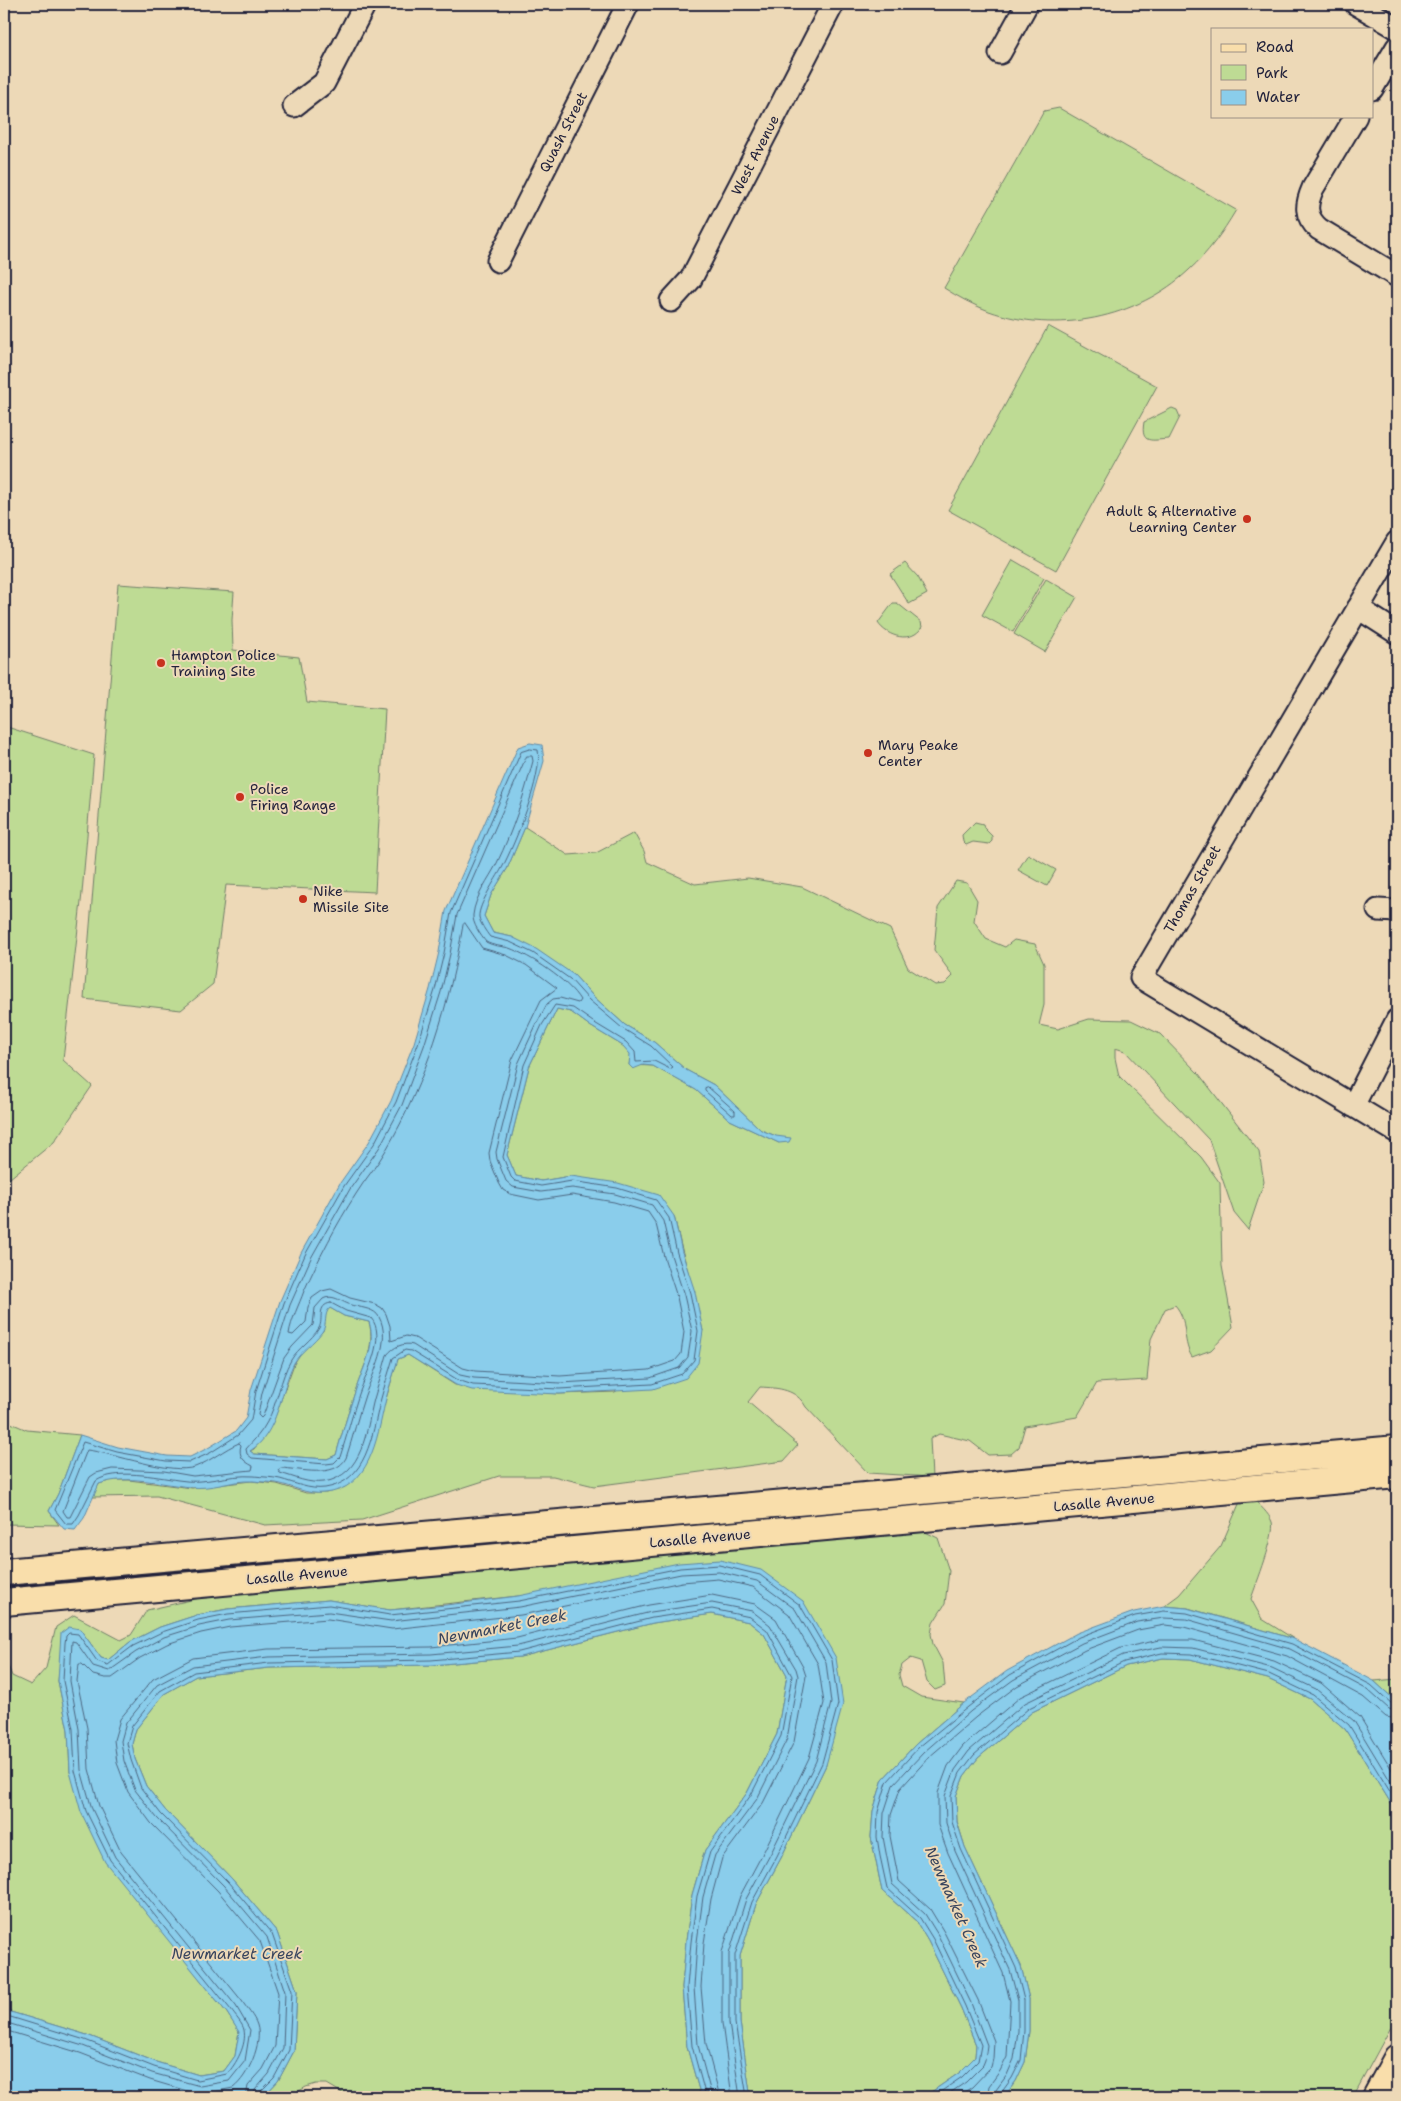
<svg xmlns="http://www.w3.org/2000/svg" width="1401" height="2101" viewBox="0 0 1401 2101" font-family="'Shantell Sans',sans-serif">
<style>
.green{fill:#bedb94;stroke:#707e68}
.water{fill:#8acdeb;stroke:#6089a5;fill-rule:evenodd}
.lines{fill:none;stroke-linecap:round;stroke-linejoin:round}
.shore{stroke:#4c6681;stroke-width:1}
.minor-casing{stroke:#22223b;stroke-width:25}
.major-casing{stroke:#22223b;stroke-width:30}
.minor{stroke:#edd9b7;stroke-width:21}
.major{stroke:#f9deab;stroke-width:26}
.poi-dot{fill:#c8321e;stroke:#edd9b7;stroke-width:2}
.labels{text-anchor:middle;stroke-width:4;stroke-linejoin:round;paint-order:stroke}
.street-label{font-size:14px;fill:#22223b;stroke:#edd9b7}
.poi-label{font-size:14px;fill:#22223b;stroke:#edd9b7;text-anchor:start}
.water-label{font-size:15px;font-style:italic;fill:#37445e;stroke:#edd9b7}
</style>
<rect width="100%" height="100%" fill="#edd9b7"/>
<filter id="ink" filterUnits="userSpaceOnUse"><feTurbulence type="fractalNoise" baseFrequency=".02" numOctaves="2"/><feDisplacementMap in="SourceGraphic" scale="10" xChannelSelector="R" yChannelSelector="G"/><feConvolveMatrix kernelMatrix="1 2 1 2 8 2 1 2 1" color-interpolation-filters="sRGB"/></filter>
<g filter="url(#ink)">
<path class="green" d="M1059,108L1236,210C1223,232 1208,253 1189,270C1137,319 1056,335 989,311C973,305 958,297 944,288L1044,111Z
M1048,326L1157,386L1056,570L948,510Z
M1172,408L1177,410L1180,417L1169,439C1152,440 1140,445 1144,422Z
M1013,560L1044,578L1013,632L982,615Z
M905,563L918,577L927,594L909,604L890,574Z
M1046,579L1077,597L1045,652L1014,634Z
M118,584L234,592L232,620L233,650L299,657L307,702L385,709L375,892L226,885L213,984L181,1010L84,999Z
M893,603H897L921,622L922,627C912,644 887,637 878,623Z
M4,726L94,755L82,893L63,1060L92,1086L54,1142L4,1183Z
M975,822L983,824L984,828L992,836V841L989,844L973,842L966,845L963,842L962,835Z
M525,827L568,855L596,853L634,833L644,851L647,862L695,884L748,878L802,887L890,929L908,968L935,985L945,984L953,976L934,950L938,908L956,881L967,883L977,900L974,921L986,939L1005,947L1014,940L1035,944L1044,964V1005L1039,1025L1058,1029L1089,1019L1131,1020L1160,1034L1199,1074L1259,1152L1264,1182L1248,1230L1234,1213L1209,1140L1125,1051L1115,1048V1058L1119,1076L1201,1157L1220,1183L1222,1266L1233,1327L1211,1350L1192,1357C1181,1339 1189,1321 1175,1305L1165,1309L1151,1339L1147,1380L1097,1383L1077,1417L1025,1426L1019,1447L1011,1454L988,1455L970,1441L939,1434L930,1439L932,1477L868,1473L806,1407C796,1389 779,1388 760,1387L748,1402L798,1445L784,1461L594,1486L553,1476H499L362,1520L265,1525L157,1496L92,1497L99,1484L112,1480H129L192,1488L251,1481L277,1484L306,1493H326L345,1487L385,1402L398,1359L408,1355L455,1385L559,1394L615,1392L703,1331C695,1292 682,1255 674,1216L571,1176L541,1181L516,1176L507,1155L529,1067L557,1009L571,1012L590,1026L623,1046L631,1054L629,1065L653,1066L696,1090L730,1120L779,1143L776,1136L761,1130L714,1085L686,1070L654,1042L625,1025L593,996L574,975L512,937L493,933L484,916L491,895L507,869Z
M1028,854L1056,870L1047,886L1018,870Z
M330,1308L344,1316L369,1322C376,1347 362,1369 355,1392C348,1413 342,1434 336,1455L327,1459L254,1454L250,1451L254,1449L273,1422L294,1364L300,1354L323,1331L326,1311Z
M4,1420L27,1430L80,1435L58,1494L49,1511L59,1525L4,1524Z
M1242,1497L1252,1498C1259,1505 1269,1513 1272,1522C1276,1535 1256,1584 1251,1599L1262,1619L1294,1639L1188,1608L1164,1606L1179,1595L1221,1546Z
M923,1531L938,1538L949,1571L945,1604L933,1623L931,1634L933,1644L943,1663L945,1686L935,1690L927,1682L921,1661L911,1658L902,1665L899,1675L902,1686L921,1697L964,1703L916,1744L883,1779L873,1811L871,1837L882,1891L916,1921L928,1941L961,2008L976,2045L975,2057L959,2073L924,2097H753L750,2093L740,2022V1956L756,1904L781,1858L826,1765L803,1601L518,1596L390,1610L329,1600L227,1609L197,1615L160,1627L130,1642L108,1660L101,1658L80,1629L60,1662L58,1681L68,1730L70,1772L188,1964L227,2013L239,2031L235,2056L224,2071L199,2075L156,2062L87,2035L4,2010V1656L12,1676L31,1685L46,1668L56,1627L74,1615L121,1640L131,1635L147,1610L226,1592Z
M712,1614L749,1622L764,1634L787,1675L777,1734L747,1793L705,1850L692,1895L686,1941L682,1987L687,2047L701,2097H349L327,2084H316L306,2087L289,2097H263L278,2081L294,2051L297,1991L277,1932L232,1879L165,1810L146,1786L135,1759L132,1744L136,1729L164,1694L196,1676L269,1668L432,1665L520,1657L653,1623Z
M1163,1658L1190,1659L1268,1679L1310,1699L1345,1729L1397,1813V2016L1353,2097H1004L1016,2081L1025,2062L1029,2031V1999L1021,1966L965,1847L957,1821L956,1796L964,1776L978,1758L1032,1712L1126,1666Z
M1397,1679V1702L1374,1681Z"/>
<path class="water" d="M530,743L542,745L544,761L525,827L507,869L491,895L484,916L493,933L512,937L536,949L574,975L593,996L625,1025L654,1042L686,1070L714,1085L761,1130L776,1136L791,1138L789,1142L779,1143L730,1120L696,1090L653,1066L643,1065L633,1069L629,1065L630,1054L623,1046L590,1026L571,1012L557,1009L529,1067L507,1155L516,1176L541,1181L571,1176L618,1183L659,1195L674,1216L682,1252L695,1292L703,1331L698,1363L686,1378L653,1389L559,1394L472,1390L456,1385L408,1355L398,1359C394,1374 388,1389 385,1403C377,1438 370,1490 324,1493C307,1495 293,1486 276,1483C269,1482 261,1482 253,1481C232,1480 211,1490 190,1487C160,1484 128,1474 99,1484L84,1518L75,1530L64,1529L49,1511L58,1494L80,1435L118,1447L167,1456L190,1457L208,1448L236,1431L246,1418L251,1390L280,1301L301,1253L340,1183L369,1142L391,1101L414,1043L430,989L439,952L446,911L518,747ZM330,1308L344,1316L369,1322C377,1346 362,1369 355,1392C348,1413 342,1434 336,1455L327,1459L254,1454L250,1451C279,1433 280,1391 294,1363C301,1351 314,1343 322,1332C328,1324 323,1314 330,1308Z
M720,1560L761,1570L803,1601L836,1658L843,1704L826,1765L781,1858L756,1904L740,1956V2022L750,2093L753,2097H701L687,2047L682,1987L686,1941L692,1895L705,1850L747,1793L777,1734L787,1675L764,1634L749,1622L712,1614L653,1623L520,1657L432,1665L269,1668L196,1676L164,1694L136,1729L132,1744L135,1759L146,1786L165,1810L232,1879L277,1932L297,1991L294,2051L278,2081L263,2097H22L4,2090V2010L87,2035L156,2062L199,2075L224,2071L235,2056L239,2032L227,2013L105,1862L81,1812L70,1772L68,1730L58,1681L61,1633L69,1627L80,1629L101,1658L108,1660L130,1642L160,1627L197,1615L228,1609L329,1600L390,1610L446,1605L518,1596L679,1563Z
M1164,1606L1187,1608L1294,1639L1374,1681L1397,1702V1813L1345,1729L1310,1699L1268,1679L1190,1659L1163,1658L1126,1666L1032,1712L978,1758L964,1776L956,1796L957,1822L965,1847L1021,1966L1029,1999V2031L1025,2062L1016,2081L1004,2097H924L959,2073L975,2057L976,2045L961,2008L928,1941L916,1921L882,1891L871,1837L873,1811L883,1779L916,1744L964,1703L1007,1671L1077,1633L1134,1612Z"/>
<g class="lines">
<path class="shore" d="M530,749L538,750C543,775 515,844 502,868C496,879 478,905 479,917C480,923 486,932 490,937L510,942L533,953L570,979L589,1000L622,1028L651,1046L673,1067L670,1069L654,1061L636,1062L635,1052L626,1042L593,1022L573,1008L555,1005L542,1025L524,1065L503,1157L511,1177L515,1181L541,1186L572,1181L617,1188L656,1200L669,1218L677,1253L690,1293L698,1331L694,1360L682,1374L652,1384L559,1389L473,1385L458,1380L411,1351L405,1350L393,1358C389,1372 384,1387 380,1402C372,1435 367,1482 325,1488C309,1490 295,1483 280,1479C272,1477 262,1477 254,1476C227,1474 206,1485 178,1480C156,1477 116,1468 96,1481L79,1515L73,1524H66L55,1510L83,1442L117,1452L166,1461L190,1462L210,1453L238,1435L251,1420L256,1391L284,1303L305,1255L344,1186L374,1144L396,1102L418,1044L435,990L444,953L451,913L521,752Z
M527,756H532L533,761C524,796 513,830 497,863C489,879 475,896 473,915C472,923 481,936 486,942C493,946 501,946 509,948C531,956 568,980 580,1000L578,1003L560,998L553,999L547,1004L537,1023L518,1064L496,1152L497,1159L506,1181L513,1187L541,1192L572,1188L615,1194L652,1205L663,1221L671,1255L684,1295L692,1331L688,1357L679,1368L650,1378L560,1383L474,1378L460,1375L413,1345C404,1342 393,1347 387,1355C383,1370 378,1385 374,1399C366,1430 364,1475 324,1482C309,1484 294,1477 280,1473L278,1470L281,1468C300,1469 335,1479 346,1458C353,1437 358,1416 365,1395C373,1373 392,1340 379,1317C375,1309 363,1308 355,1306C343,1304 334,1293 323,1299L315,1308L313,1325L292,1347L284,1358L263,1416L261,1418L258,1415L262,1393L290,1305L311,1258L350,1189L379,1148L402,1105L424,1046L441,992L450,954L457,915Z
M465,923L482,948L506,955L526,965L557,988L541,1000L512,1060L489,1153L490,1161L499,1183L503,1190L510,1194L539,1200L572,1195L614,1202L648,1212L656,1224L664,1257L677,1297L684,1332L681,1354L675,1361L649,1370L560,1376L475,1371L463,1368L415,1338L406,1336L391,1341L390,1326L386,1314L382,1308L375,1304L350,1298L331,1289L322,1291L312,1298L308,1307L306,1322L293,1335L289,1334C291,1320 299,1305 304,1291C319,1258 336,1225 356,1194C365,1179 377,1166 386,1150C426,1082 450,1003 463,925Z
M708,1087L735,1111V1115H732L705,1091V1088Z
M331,1303L346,1311L371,1318C387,1336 366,1374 359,1394C352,1415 347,1436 340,1457L334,1463L326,1464L252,1458L247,1454L246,1449C254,1440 262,1432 267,1422C278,1402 280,1379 291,1360C298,1348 312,1340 319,1328C324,1319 316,1305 331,1303Z
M239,1443L241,1445C238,1456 243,1461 253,1466L252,1470L193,1476L164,1471L112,1469L96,1473L90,1477L70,1517H67L63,1511L87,1450C113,1453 172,1475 195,1467C211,1461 224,1449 239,1443Z
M4,2015L85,2040L154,2067L197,2080L227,2074C236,2064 247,2045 244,2030C243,2024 235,2016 231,2010L110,1860L86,1811L75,1771L73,1729L63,1681L65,1643L66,1636L69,1633L78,1634L97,1661L108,1665L133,1646L162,1632L198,1620L228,1614L329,1605L390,1615L519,1601L680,1568L719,1565L760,1575L800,1605L832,1660L838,1704L822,1763L777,1856L752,1902L735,1955V2023L747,2097
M4,2022L83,2046L152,2073L200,2086L229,2081L245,2061L250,2030L236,2006L115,1857L92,1809L81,1770L79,1729L70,1681L72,1641L76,1642L93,1666L109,1671L136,1652L164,1637L199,1626L229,1620L329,1612L391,1621L520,1607L681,1574L719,1572L757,1581L795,1609L826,1662L831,1703L816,1761L771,1853L746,1899L729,1954V2023L740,2097
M4,2030L80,2053L150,2080L194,2093L202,2094L233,2088C248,2077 263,2043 257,2025C254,2016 247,2009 242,2001L121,1852L99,1806L89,1769L87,1728L77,1681L79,1664H82L93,1675L105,1678H112L140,1658L167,1644L201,1633L230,1627L328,1619L392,1629L521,1615L682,1582L718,1579L753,1587L789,1614L818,1664L824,1703L809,1758L765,1849L740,1896L722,1952V2023L732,2097
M246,2097L248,2086L263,2069L275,2046L278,1993L260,1941L218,1891L151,1823L128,1792L117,1763L114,1740L120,1719L153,1679L193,1658L268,1649L431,1647L517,1638L649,1605L712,1595L755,1604L776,1619L803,1667L806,1676L794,1742L763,1803L722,1858L711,1899L704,1943L701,1987L706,2044L720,2097
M253,2097L255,2090L269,2074L283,2048L285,1992L267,1937L224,1886L157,1818L135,1790L124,1761L121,1741L126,1723L157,1685L193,1666L268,1657L431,1654L518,1646L651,1612L712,1603L752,1611L770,1625L796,1669L798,1676L787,1739L757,1799L715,1855L703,1897L697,1942L694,1987L698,2045L712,2097
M260,2097V2092L274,2078L289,2050L292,1991L272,1934L228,1882L161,1814L141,1788L131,1760L127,1743L132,1726L160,1691L194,1672L269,1663L431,1660L519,1652L652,1618L712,1609L750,1617L767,1630L792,1676L781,1736L751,1795L710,1852L697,1896L691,1942L687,1987L692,2046L706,2097
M933,2097L962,2077L978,2061L981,2045L965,2006L933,1939L920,1918L887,1888L880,1856L877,1837L878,1812L887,1782L919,1747L968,1707L1010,1675L1079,1637L1135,1616L1164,1611L1187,1613L1292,1644L1371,1685L1392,1704L1397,1705
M944,2097L966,2082L983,2065L985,2060L987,2045L971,2003L938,1935L925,1914L892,1884L883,1837L884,1813L893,1785L924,1752L971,1711L1013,1680L1082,1643L1137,1622L1164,1618L1186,1619L1290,1649L1368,1690L1389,1709L1397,1711
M957,2097L972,2087L991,2067L993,2059L994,2041L978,2000L944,1932L930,1909L899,1881L890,1836L891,1815L900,1789L929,1757L976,1717L1017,1686L1085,1650L1138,1630L1165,1625L1184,1627L1287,1656L1363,1697L1386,1717L1397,1719
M987,2097L989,2086L1000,2071L1007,2057L1010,2001L1003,1973L948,1853L938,1825V1793L948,1766L963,1746L1020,1697L1121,1648L1160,1640H1193L1274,1661L1321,1683L1360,1717L1397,1778
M994,2097L996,2090L1007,2075L1014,2059L1018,2031V2000L1010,1970L955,1851L946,1823L945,1796L955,1770L969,1751L1025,1703L1123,1655L1161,1647L1193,1648L1272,1668L1316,1689L1354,1721L1397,1792
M1000,2097L1001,2093L1012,2078L1021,2060L1024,2031V2000L1016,1968L961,1849L952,1822L951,1796L960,1773L974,1755L1029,1708L1124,1662L1162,1653L1191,1654L1269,1674L1313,1695L1349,1725L1397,1803"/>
<defs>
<path id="minor" d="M1356,4L1397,28
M1000,53L1027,4
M1372,89L1397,47
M294,106L324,83L365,4
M1356,116L1313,188C1306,204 1304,216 1319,229L1397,276
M498,261L628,4
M671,301L691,279L833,4
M1397,542L1141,978L1397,1132
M1358,608L1397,633
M1378,910L1397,911
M1353,1106L1397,1020"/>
<path id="major" d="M4,1572L1397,1449
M4,1602L1397,1475
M1376,2097L1397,2058"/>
</defs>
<use href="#minor" class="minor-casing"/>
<use href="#major" class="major-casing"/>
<use href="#minor" class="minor"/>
<use href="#major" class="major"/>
</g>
</g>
<g class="poi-dot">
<circle cx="1247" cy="519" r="5"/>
<circle cx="161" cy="663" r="5"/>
<circle cx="868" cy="753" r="5"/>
<circle cx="240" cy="797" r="5"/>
<circle cx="303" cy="899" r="5"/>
</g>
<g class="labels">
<g class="street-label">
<text transform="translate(563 132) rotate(-63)" y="5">Quash Street</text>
<text transform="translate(755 155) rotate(-63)" y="5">West Avenue</text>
<text transform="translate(1192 889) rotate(-60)" y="5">Thomas Street</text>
<text transform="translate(1104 1502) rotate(-5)" y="5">Lasalle Avenue</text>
<text transform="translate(700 1538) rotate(-5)" y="5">Lasalle Avenue</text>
<text transform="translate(297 1575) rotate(-5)" y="5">Lasalle Avenue</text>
</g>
<g class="poi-label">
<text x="1237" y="516" text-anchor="end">Adult &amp; Alternative<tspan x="1237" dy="16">Learning Center</tspan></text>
<text x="171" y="660">Hampton Police<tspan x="171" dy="16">Training Site</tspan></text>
<text x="878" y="750">Mary Peake<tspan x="878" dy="16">Center</tspan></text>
<text x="250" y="794">Police<tspan x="250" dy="16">Firing Range</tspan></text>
<text x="313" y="896">Nike<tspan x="313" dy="16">Missile Site</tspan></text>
</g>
<g class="water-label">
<text transform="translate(502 1627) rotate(-11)" y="5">Newmarket Creek</text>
<text transform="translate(956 1907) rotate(66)" y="5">Newmarket Creek</text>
<text x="237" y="1959">Newmarket Creek</text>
</g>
</g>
<rect width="1401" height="2101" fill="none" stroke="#edd9b7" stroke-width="20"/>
<rect x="10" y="10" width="1381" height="2081" fill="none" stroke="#22223b" stroke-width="2" filter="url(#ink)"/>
<rect x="1211" y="28" width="162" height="90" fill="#edd9b7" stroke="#9c9085"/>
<rect x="1221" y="44" width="25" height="8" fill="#f9deab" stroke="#9c9085"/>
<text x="1256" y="52" font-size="15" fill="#22223b">Road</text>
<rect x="1221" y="65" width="25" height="15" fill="#bedb94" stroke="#9c9085"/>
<text x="1256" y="78" font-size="15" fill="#22223b">Park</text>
<rect x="1221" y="90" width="25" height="15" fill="#8acdeb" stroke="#9c9085"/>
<text x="1256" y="102" font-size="15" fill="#22223b">Water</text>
</svg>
